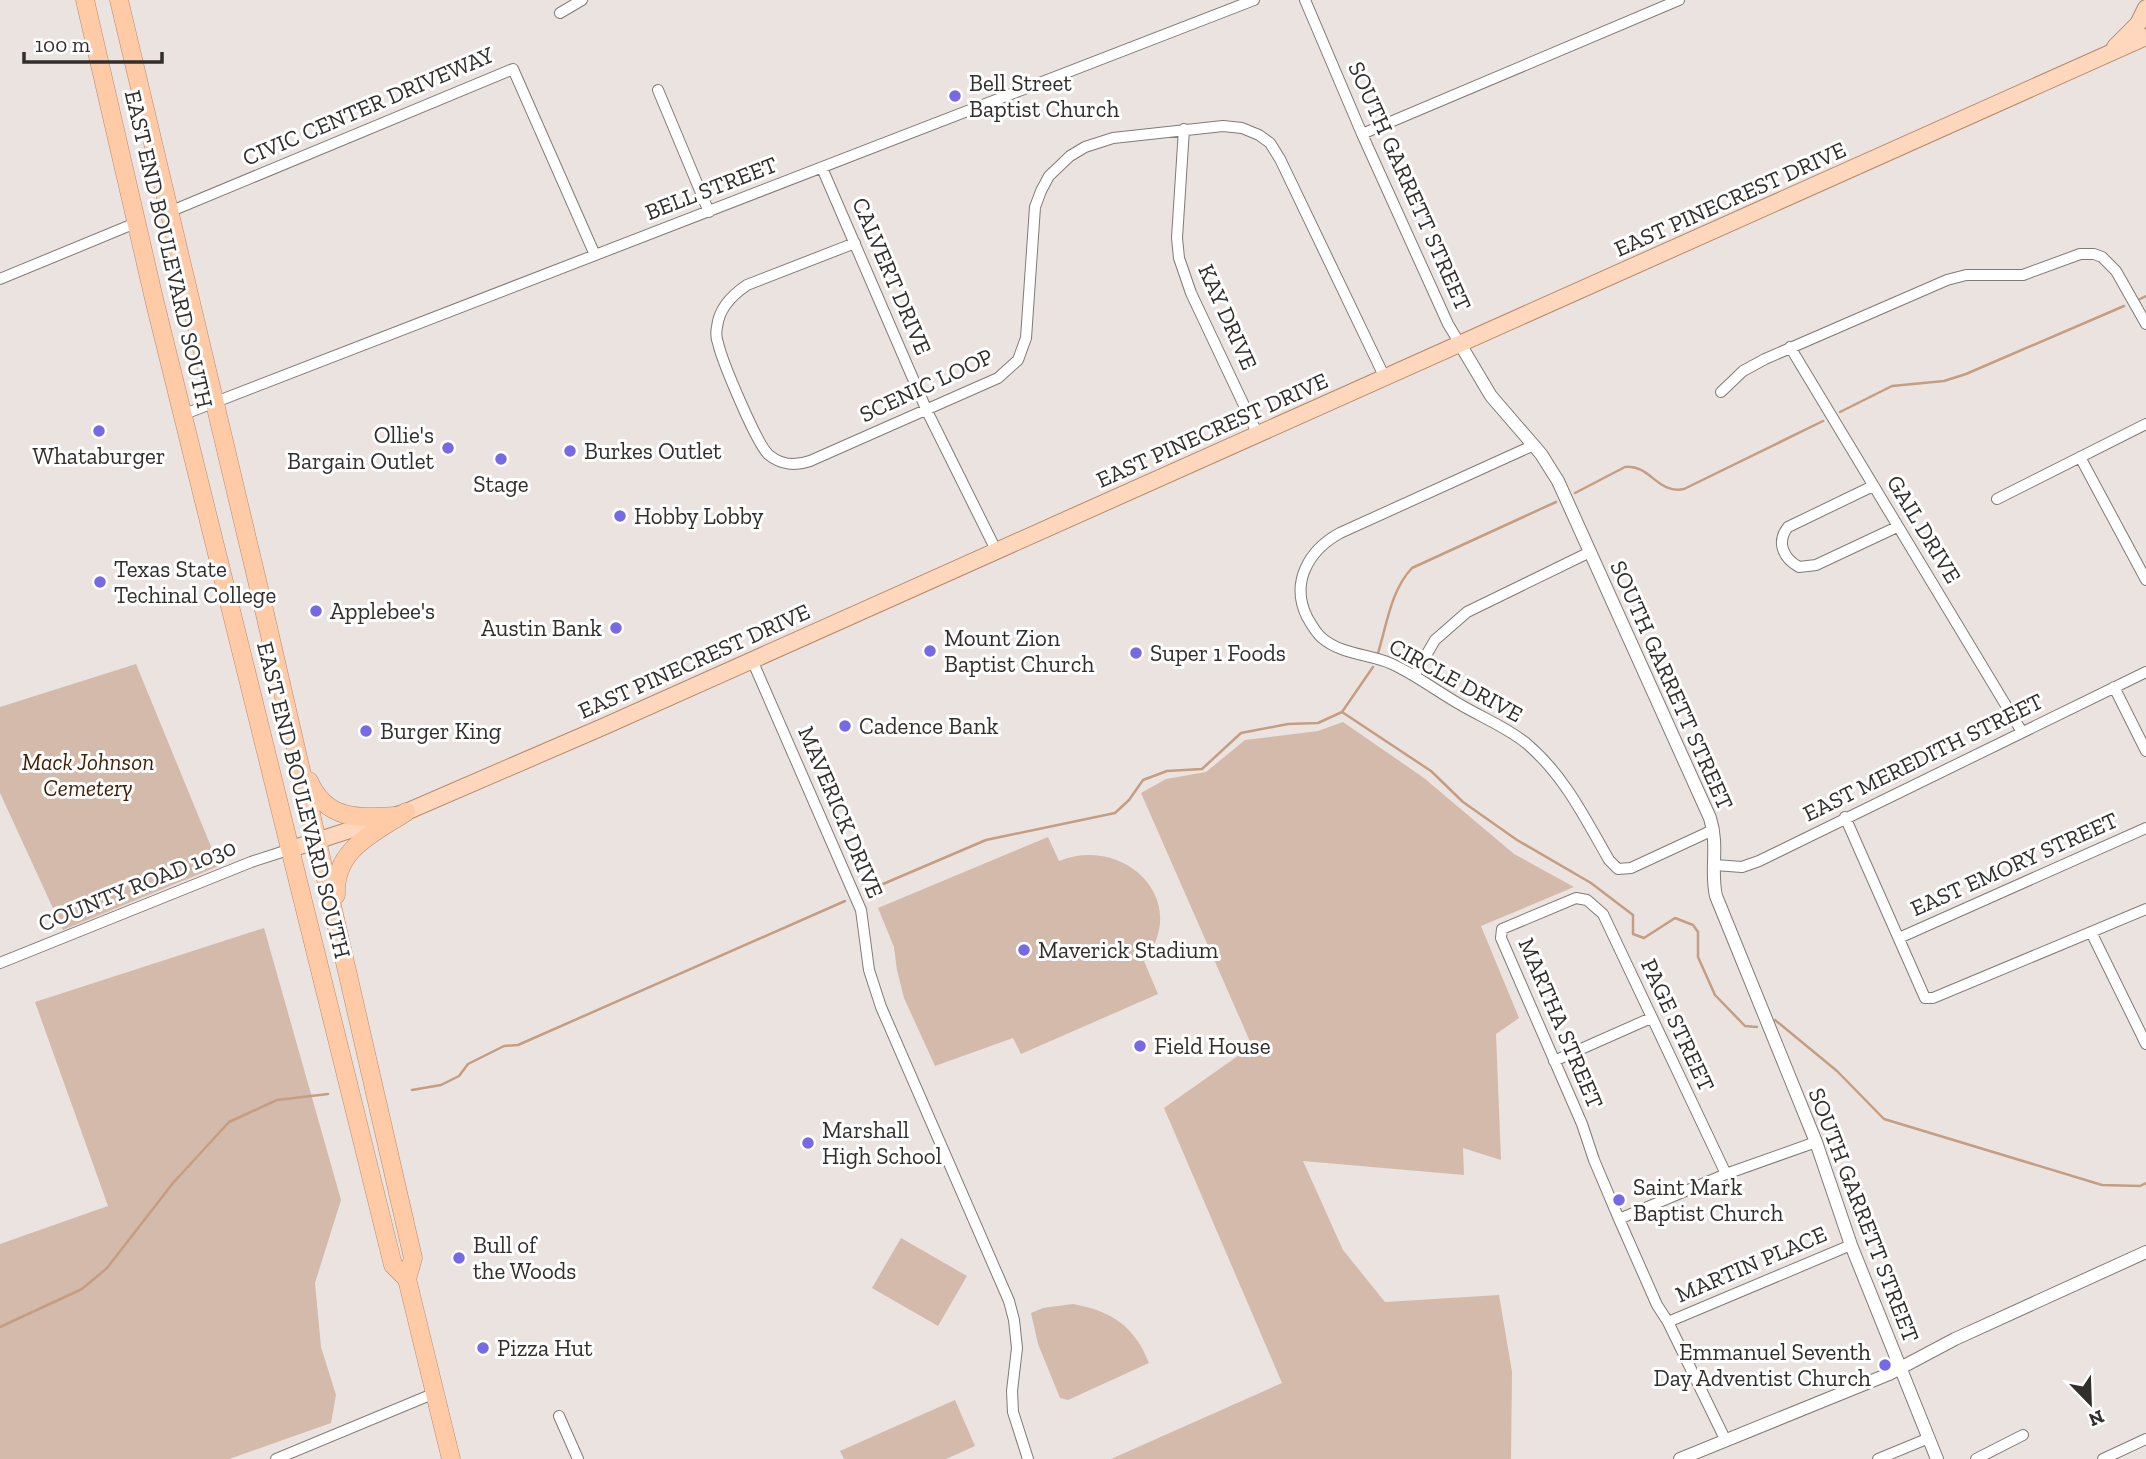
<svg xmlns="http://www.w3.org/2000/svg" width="2146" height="1459" viewBox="0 0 2146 1459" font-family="'Zilla Slab',serif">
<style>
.green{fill:#d4baaa}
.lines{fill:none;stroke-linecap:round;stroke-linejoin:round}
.stream{stroke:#c59d82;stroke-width:2.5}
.minor-casing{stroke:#817b77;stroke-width:12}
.tertiary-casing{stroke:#817b77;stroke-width:14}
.primary-casing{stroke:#b78a6c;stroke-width:18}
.trunk-casing{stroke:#b78a6c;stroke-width:19}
.minor{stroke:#fff;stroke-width:10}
.tertiary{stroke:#fff;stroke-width:12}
.primary{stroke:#ffd7bc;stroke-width:16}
.trunk{stroke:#ffcaa6;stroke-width:18}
.poi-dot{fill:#7569e4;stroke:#fff;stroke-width:2.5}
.labels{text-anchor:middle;stroke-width:6;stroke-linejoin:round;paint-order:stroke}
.poi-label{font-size:23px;fill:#312e2c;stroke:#fff;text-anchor:start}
.street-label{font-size:23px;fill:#312e2c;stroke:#fff}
.park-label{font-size:23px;font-style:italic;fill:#431d00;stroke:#fff}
</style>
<rect width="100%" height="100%" fill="#ebe3df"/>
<path class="green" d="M136,664L219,866L63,930L0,793V707Z
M1343,722L1424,778L1514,854L1574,887L1481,926L1519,1018L1496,1034L1501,1160L1463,1148L1464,1175L1303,1161L1343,1250L1385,1302L1499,1295L1512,1372L1511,1459H1111L1282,1383L1164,1108L1252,1046L1141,793L1166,779L1206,772L1245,740L1318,731Z
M1048,837L1059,861C1124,835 1192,900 1144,961L1158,994L1021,1054L1013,1038L935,1066L904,998L897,970L894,947L878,908Z
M264,928L341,1200L315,1283L321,1347L336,1395L331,1423L229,1459H0V1244L108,1206L35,1002Z
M901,1238L967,1276L938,1326L872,1288Z
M1073,1304C1111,1311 1134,1325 1149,1363L1068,1400L1060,1398L1038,1344L1031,1313L1043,1308Z
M955,1400L975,1446L946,1459H844L840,1451Z"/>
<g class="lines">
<path class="stream" d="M2140,299L2146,296
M1840,412L1892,386L1944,381L1966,374L2124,306
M1575,493L1625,467C1650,464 1658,495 1684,489L1823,421
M1378,653C1387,624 1391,590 1412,568L1556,502
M1342,712L1373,667
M869,890L986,840L1115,813L1129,800L1143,780L1167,771L1202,769L1241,733L1288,724L1318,723L1342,712L1431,771L1463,802L1517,840L1591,883L1633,915V934L1644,938L1675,918L1693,925L1698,932V957L1715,995L1745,1026L1757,1027
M1775,1020L1837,1071L1884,1119L2102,1185L2140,1186L2146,1183
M412,1090L441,1085L459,1076L468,1064L504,1046L518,1045L845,901
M0,1327L82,1289L107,1268L173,1183L229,1122L277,1100L328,1094"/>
<defs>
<path id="minor" d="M1305,0L1362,134L1448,324L1460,344
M560,13L582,0
M658,90L709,212
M1184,129L1177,238L1179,258L1191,293L1258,435
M1362,134L1679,0
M822,168L927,411L997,552
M169,212L513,69L595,255
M855,243L747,285C732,295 719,308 717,327C716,332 716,338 718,343C722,361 757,445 769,455C781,465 796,466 810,461L998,378L1018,360L1026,338L1035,207L1041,191L1049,176L1070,156L1085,147L1113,138L1223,126L1242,128L1259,135L1270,143L1280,159L1385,378
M0,279L138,222
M1790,347L2022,732
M1721,392L1743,371L1765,359L1947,280L1966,275H2023L2080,254H2094L2102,257L2116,271L2146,324
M182,415L1254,0
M1534,445L1340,533C1309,550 1290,582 1307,617C1311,624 1316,633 1322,638C1342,655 1370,654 1392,664C1416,675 1438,692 1461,705C1483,718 1506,727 1526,743C1564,775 1585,818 1609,860L1618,869L1631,868L1713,830
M2080,457L2146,580
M1873,486L1788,527C1776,542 1783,558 1799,567L1816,565L1897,527
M1997,499L2146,424
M752,660L861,910L869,970L881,1007L1009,1301L1014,1320L1017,1348L1012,1391L1013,1412L1028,1459
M1414,676L1435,640L1467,612L1590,552
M2114,687L2146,751
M1845,817L1925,998H1933L2146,909
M1715,865L1742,867L1759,861L2146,672
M2091,932L2146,1044
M1899,938L2146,828
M0,963L251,862L291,849
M1554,1061L1651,1018
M1619,1219L1726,1174L1816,1142
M1668,1322L1851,1245
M559,1416L578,1459
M1726,1441L1668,1322L1657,1305L1619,1219L1594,1160L1582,1124L1501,938L1502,929L1576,898L1587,900L1603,914L1726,1174
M276,1459L435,1393
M1878,1459L1929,1438
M1976,1459L2023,1435
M2103,1459L2146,1439"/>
<path id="tertiary" d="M1460,344L1491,396L1541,454L1558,481L1710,818C1719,846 1710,870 1716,896L1816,1142L1851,1245L1937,1459
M1680,1459L1889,1374L1955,1339L2146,1252"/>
<path id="primary" d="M2115,47L2138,24L2146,8
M291,849L406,812L605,726L2146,37"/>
<path id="trunk" d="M85,0L155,303L393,1265L407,1279
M119,0L265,614L413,1258L407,1279L451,1459
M309,781C326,820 359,819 395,816
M336,895C334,849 373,834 406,812"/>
</defs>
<use href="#minor" class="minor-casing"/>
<use href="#tertiary" class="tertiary-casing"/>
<use href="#primary" class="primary-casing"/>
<use href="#trunk" class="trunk-casing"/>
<use href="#minor" class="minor"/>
<use href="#tertiary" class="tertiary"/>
<use href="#primary" class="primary"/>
<use href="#trunk" class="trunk"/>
</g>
<g class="poi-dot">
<circle cx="955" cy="96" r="7"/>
<circle cx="99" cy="431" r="7"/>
<circle cx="448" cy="448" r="7"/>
<circle cx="570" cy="451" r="7"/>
<circle cx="501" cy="459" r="7"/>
<circle cx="620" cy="516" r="7"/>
<circle cx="100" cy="582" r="7"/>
<circle cx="316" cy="611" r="7"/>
<circle cx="616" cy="628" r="7"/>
<circle cx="930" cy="651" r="7"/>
<circle cx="1136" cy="653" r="7"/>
<circle cx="845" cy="726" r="7"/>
<circle cx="366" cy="731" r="7"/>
<circle cx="1024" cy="950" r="7"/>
<circle cx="1140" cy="1046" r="7"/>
<circle cx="808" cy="1143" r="7"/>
<circle cx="1619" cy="1200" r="7"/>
<circle cx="459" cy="1258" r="7"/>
<circle cx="483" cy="1348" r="7"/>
<circle cx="1885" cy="1365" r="7"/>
</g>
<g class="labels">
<g class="poi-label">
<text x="969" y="91">Bell Street<tspan x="969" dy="26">Baptist Church</tspan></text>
<text x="434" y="443" text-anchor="end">Ollie's<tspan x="434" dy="26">Bargain Outlet</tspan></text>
<text x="584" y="459">Burkes Outlet</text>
<text x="99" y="464" text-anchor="middle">Whataburger</text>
<text x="501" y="492" text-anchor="middle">Stage</text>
<text x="634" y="524">Hobby Lobby</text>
<text x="114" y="577">Texas State<tspan x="114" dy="26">Techinal College</tspan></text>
<text x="330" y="619">Applebee's</text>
<text x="602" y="636" text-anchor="end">Austin Bank</text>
<text x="944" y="646">Mount Zion<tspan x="944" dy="26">Baptist Church</tspan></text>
<text x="1150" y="661">Super 1 Foods</text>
<text x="859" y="734">Cadence Bank</text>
<text x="380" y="739">Burger King</text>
<text x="1038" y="958">Maverick Stadium</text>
<text x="1154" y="1054">Field House</text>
<text x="822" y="1138">Marshall<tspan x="822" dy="26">High School</tspan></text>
<text x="1633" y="1195">Saint Mark<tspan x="1633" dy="26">Baptist Church</tspan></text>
<text x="473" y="1253">Bull of<tspan x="473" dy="26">the Woods</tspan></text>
<text x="497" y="1356">Pizza Hut</text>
<text x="1871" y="1360" text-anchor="end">Emmanuel Seventh<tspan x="1871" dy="26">Day Adventist Church</tspan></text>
</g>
<g class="street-label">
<text transform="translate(368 106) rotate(-23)" y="8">CIVIC CENTER DRIVEWAY</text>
<text transform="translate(1410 186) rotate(66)" y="8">SOUTH GARRETT STREET</text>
<text transform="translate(711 188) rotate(-21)" y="8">BELL STREET</text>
<text transform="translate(1730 199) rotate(-24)" y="8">EAST PINECREST DRIVE</text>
<text transform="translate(169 249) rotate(77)" y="8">EAST END BOULEVARD SOUTH</text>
<text transform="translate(892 276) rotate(67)" y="8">CALVERT DRIVE</text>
<text transform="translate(1228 317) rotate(66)" y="8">KAY DRIVE</text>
<text transform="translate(926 385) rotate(-25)" y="8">SCENIC LOOP</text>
<text transform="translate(1212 430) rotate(-24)" y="8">EAST PINECREST DRIVE</text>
<text transform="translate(1924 529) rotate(59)" y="8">GAIL DRIVE</text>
<text transform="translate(694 661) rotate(-24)" y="8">EAST PINECREST DRIVE</text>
<text transform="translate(1456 680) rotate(29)" y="8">CIRCLE DRIVE</text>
<text transform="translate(1672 685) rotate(66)" y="8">SOUTH GARRETT STREET</text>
<text transform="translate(1923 757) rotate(-26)" y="8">EAST MEREDITH STREET</text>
<text transform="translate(304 800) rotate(76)" y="8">EAST END BOULEVARD SOUTH</text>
<text transform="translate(841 812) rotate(67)" y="8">MAVERICK DRIVE</text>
<text transform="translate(2014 864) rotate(-24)" y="8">EAST EMORY STREET</text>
<text transform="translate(137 885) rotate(-22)" y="8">COUNTY ROAD 1030</text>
<text transform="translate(1561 1023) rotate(67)" y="8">MARTHA STREET</text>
<text transform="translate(1678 1025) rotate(65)" y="8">PAGE STREET</text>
<text transform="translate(1864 1215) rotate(69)" y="8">SOUTH GARRETT STREET</text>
<text transform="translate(1751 1264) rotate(-23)" y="8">MARTIN PLACE</text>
</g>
<g class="park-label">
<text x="88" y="770">Mack Johnson<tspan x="88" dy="26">Cemetery</tspan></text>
</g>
</g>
<g transform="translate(2090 1403) rotate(157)" stroke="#ffffff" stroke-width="5" paint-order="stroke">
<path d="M0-5L12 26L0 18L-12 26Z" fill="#312e2c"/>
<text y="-10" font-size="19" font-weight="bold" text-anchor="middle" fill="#312e2c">N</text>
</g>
<path d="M24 52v10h138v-10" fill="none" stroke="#312e2c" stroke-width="3.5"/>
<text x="35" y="52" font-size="21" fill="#312e2c" stroke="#ffffff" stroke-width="5" paint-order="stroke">100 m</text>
</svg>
